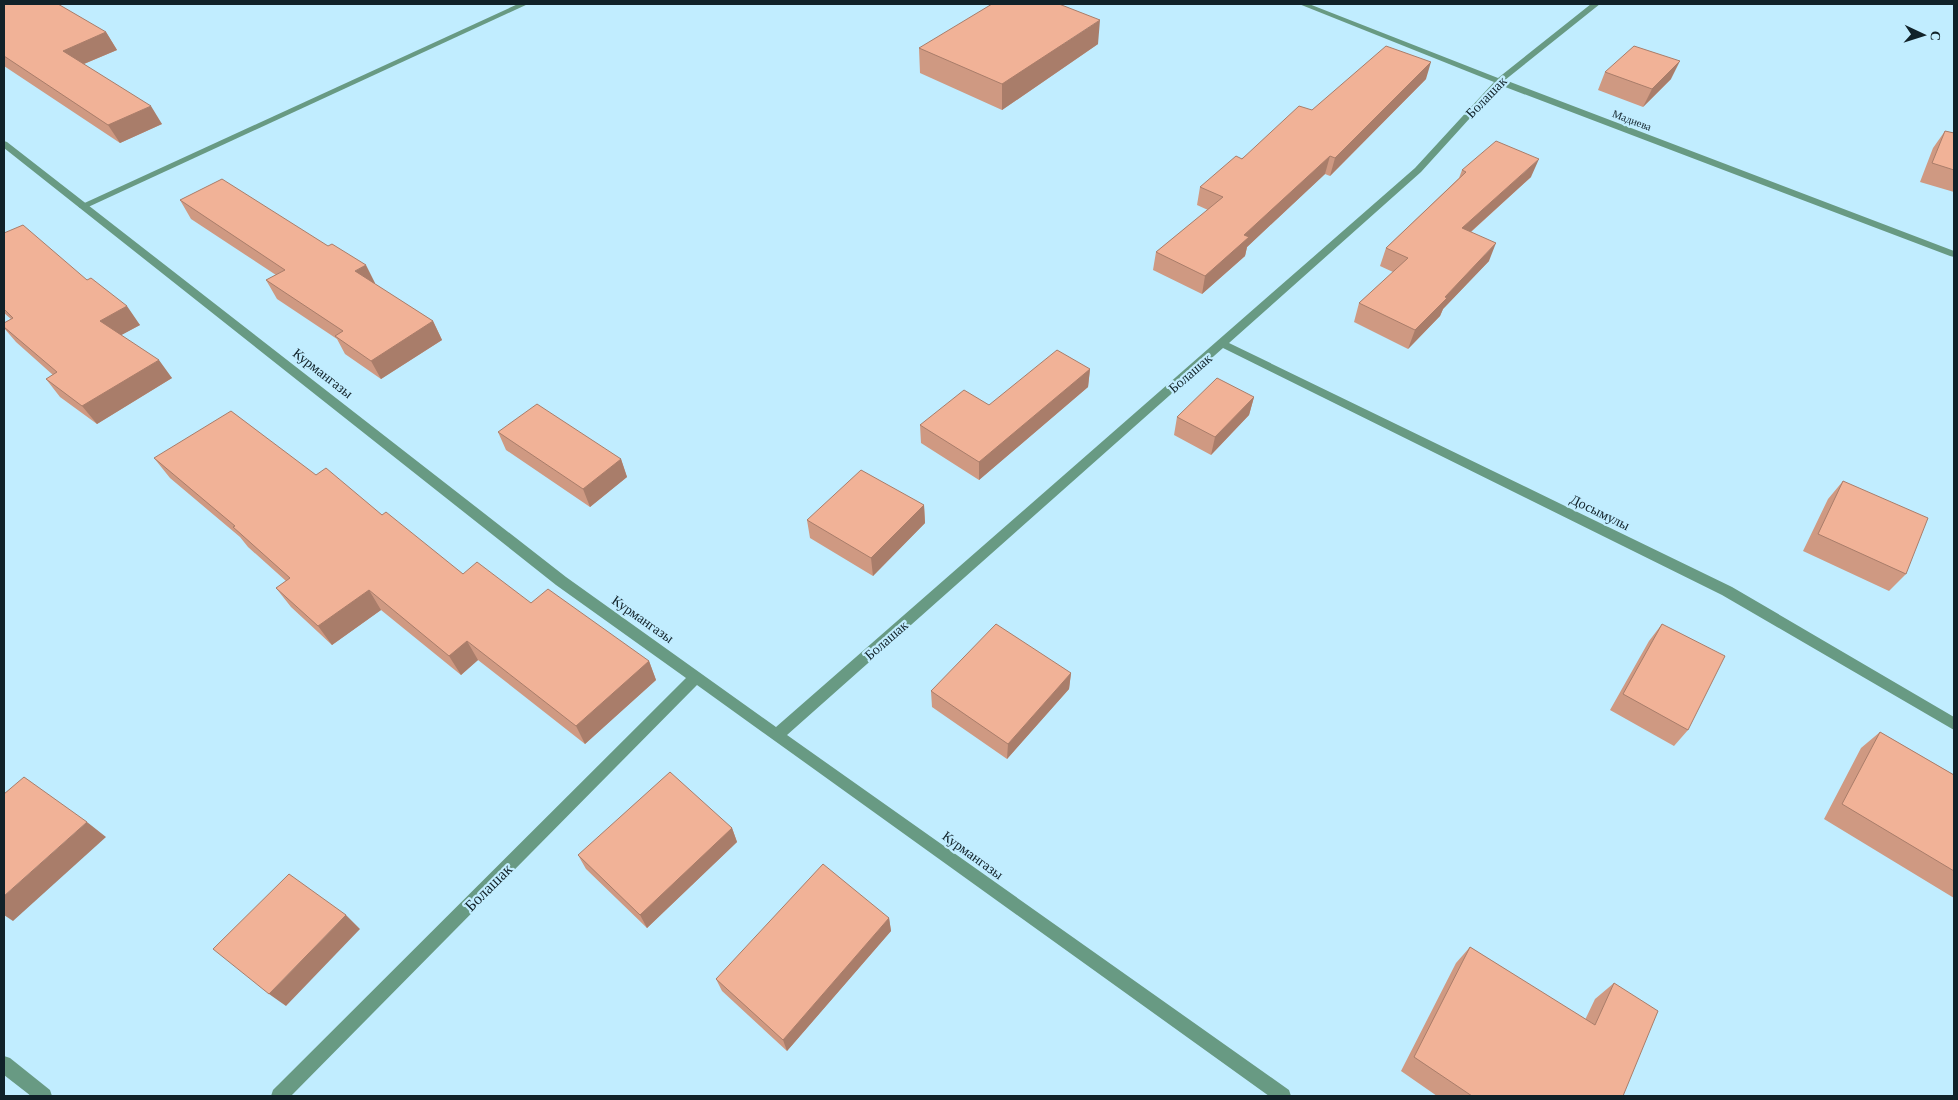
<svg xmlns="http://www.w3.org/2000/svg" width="1958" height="1100" viewBox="0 0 1958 1100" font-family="'Times New Roman',serif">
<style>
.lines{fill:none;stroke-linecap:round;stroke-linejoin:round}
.service{fill:#689a83;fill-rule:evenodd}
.minor{fill:#689a83;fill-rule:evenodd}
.wall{fill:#cf9982}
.shaded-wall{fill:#a97d6a}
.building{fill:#f1b297;stroke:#a97d6a}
.labels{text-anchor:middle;stroke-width:4.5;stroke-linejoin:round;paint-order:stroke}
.far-street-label{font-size:11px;fill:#112229;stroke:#c1edff}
.street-label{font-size:14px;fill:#112229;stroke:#c1edff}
.near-street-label{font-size:16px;fill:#112229;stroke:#c1edff}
</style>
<rect width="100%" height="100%" fill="#c1edff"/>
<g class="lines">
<path class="service" d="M518,4H528L86,208H80L78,206Z"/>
<path class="minor" d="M1299,4H1309L1498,78L1591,4H1600L1505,80L1954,251V257L1950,256L1500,85L1421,172L1229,343L1732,587L1954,717V730L1722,595L1223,348L787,735L1289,1090L1291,1096H1269L697,685L291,1096H271L273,1090L686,678L556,585L4,148V141L7,142L566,577L776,727L1415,168L1494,82Z
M4,1056L10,1058L50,1090L52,1096H31L4,1075Z"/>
</g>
<path class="wall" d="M4,4L106,32L117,50L84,64L162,124L120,143L4,66Z
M1098,44L1002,110L920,73L919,48Z
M1605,72L1671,79L1643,107L1598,90Z
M1426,79L1330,176L1325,174L1247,247L1245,256L1202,294L1153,270L1156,252L1208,210L1197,205L1200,187L1312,110Z
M1945,131L1954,133V192L1920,182L1933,148Z
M1462,170L1531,177L1471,232L1489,261L1443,309L1440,316L1408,349L1354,322L1359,303L1393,272L1380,266L1386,248L1459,178Z
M180,200L375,283L374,284L433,321L442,340L381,379L345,354L337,339L277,299L266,280L276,275L191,219Z
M4,233L87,280L140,325L121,335L172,378L97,424L60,397L46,379L53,375L16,342L4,328V323L11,319L4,313Z
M1090,369L1088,387L979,480L921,443L920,425L989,405Z
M1254,397L1249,415L1211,455L1174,435L1177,417Z
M498,432L621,459L627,477L590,507L506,450Z
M154,458L316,475L382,515L463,574L531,603L649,661L656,680L585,744L478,660L461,675L381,610L332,645L291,607L276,588L286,581L248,547L240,537L170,478Z
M1843,481L1906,574L1889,591L1803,551L1828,499Z
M924,505L925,523L873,576L810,538L807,520Z
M1662,624L1688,730L1674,746L1610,710L1649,641Z
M1071,673L1069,689L1007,759L932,707L931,691Z
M1880,732L1954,775V898L1824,819L1861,748Z
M732,828L737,842L647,928L586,869L578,855Z
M889,918L891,931L787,1051L722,991L716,979Z
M1470,947L1585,1020L1595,999L1614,983L1623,1096H1437L1401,1071L1456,963Z"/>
<path class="shaded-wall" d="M1100,20L1098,44L1002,110V84Z
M106,32L117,50L74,68L63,51Z
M1680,61L1671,79L1643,107L1652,89Z
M1431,62L1426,79L1330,176L1335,158Z
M151,106L162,124L120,143L108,125Z
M1330,156L1325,174L1247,247L1245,256L1202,294L1205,276L1244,235Z
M1539,159L1531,177L1455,246L1462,228Z
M1496,243L1489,261L1443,309L1440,316L1408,349L1415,330L1445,297Z
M366,265L375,283L364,290L355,271Z
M127,306L140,325L114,339L100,321Z
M433,321L442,340L381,379L371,361Z
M159,360L172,378L97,424L82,406Z
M1090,369L1088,387L979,480V462Z
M1254,397L1249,415L1211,455L1215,437Z
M621,459L627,477L590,507L583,489Z
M924,505L925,523L873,576L871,558Z
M369,590L381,610L332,645L318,626Z
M467,641L478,660L461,675L449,656Z
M649,661L656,680L585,744L576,726Z
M1071,673L1069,689L1007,759L1008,744Z
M87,822L106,837L13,921L4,915V896Z
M732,828L737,842L647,928L640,915Z
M346,915L360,929L286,1006L269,994Z
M889,918L891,931L787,1051L783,1040Z"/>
<path class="building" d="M4,4H58L106,32L63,51L151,106L108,125L4,56Z
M992,4H1059L1100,20L1002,84L919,48Z
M1386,46L1431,62L1335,158L1330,156L1244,235L1249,237L1205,276L1156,252L1223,197L1200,187L1236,156L1242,159L1299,106L1312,110Z
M1634,46L1680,61L1652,89L1605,72Z
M1945,131L1954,133V170L1932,163Z
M1496,141L1539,159L1462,228L1496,243L1445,297L1447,298L1415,330L1359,303L1408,258L1386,248L1466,172L1462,170Z
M222,179L328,246L332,244L366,265L355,271L433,321L371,361L335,336L343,331L266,280L285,270L180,200Z
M23,225L87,280L91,278L127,306L100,321L159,360L82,406L46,379L57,372L4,327V323L13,318L4,309V233Z
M1057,350L1090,369L979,462L920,425L964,390L989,405Z
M1217,378L1254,397L1215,437L1177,417Z
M537,404L621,459L583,489L498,432Z
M231,411L316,475L326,468L382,515L386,512L463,574L477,562L531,603L548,589L649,661L576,726L467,641L449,656L369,590L318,626L276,588L290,578L233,527L235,526L154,458Z
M861,470L924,505L871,558L807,520Z
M1843,481L1928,518L1906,574L1818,534Z
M996,624L1071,673L1008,744L931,691Z
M1662,624L1725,656L1688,730L1623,694Z
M1880,732L1954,775V871L1842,804Z
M670,772L732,828L640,915L578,855Z
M24,777L87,822L4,896V794Z
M823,864L889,918L783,1040L716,979Z
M289,874L346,915L269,994L213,949Z
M1470,947L1595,1025L1614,983L1658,1011L1623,1096H1472L1414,1057Z"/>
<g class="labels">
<g class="far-street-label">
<text transform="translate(1632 120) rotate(21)" y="4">Мадиева</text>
</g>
<g class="street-label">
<text transform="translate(1486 97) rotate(-46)" y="5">Болашак</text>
<text transform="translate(323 373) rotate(38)" y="5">Курмангазы</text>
<text transform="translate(1190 373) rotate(-41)" y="5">Болашак</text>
<text transform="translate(1600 512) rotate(26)" y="5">Досымулы</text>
<text transform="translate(643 619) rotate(35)" y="5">Курмангазы</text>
<text transform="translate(886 640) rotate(-41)" y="5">Болашак</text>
<text transform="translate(973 855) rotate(36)" y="5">Курмангазы</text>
</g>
<g class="near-street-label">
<text transform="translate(488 887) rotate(-45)" y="6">Болашак</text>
</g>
</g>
<rect width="1958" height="1100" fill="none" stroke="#112229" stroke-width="10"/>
<g transform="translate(1923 35) rotate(94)" stroke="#c1edff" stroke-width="4" paint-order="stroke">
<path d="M0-4L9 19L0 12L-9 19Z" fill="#112229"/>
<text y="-8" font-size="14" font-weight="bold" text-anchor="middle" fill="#112229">С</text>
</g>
</svg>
